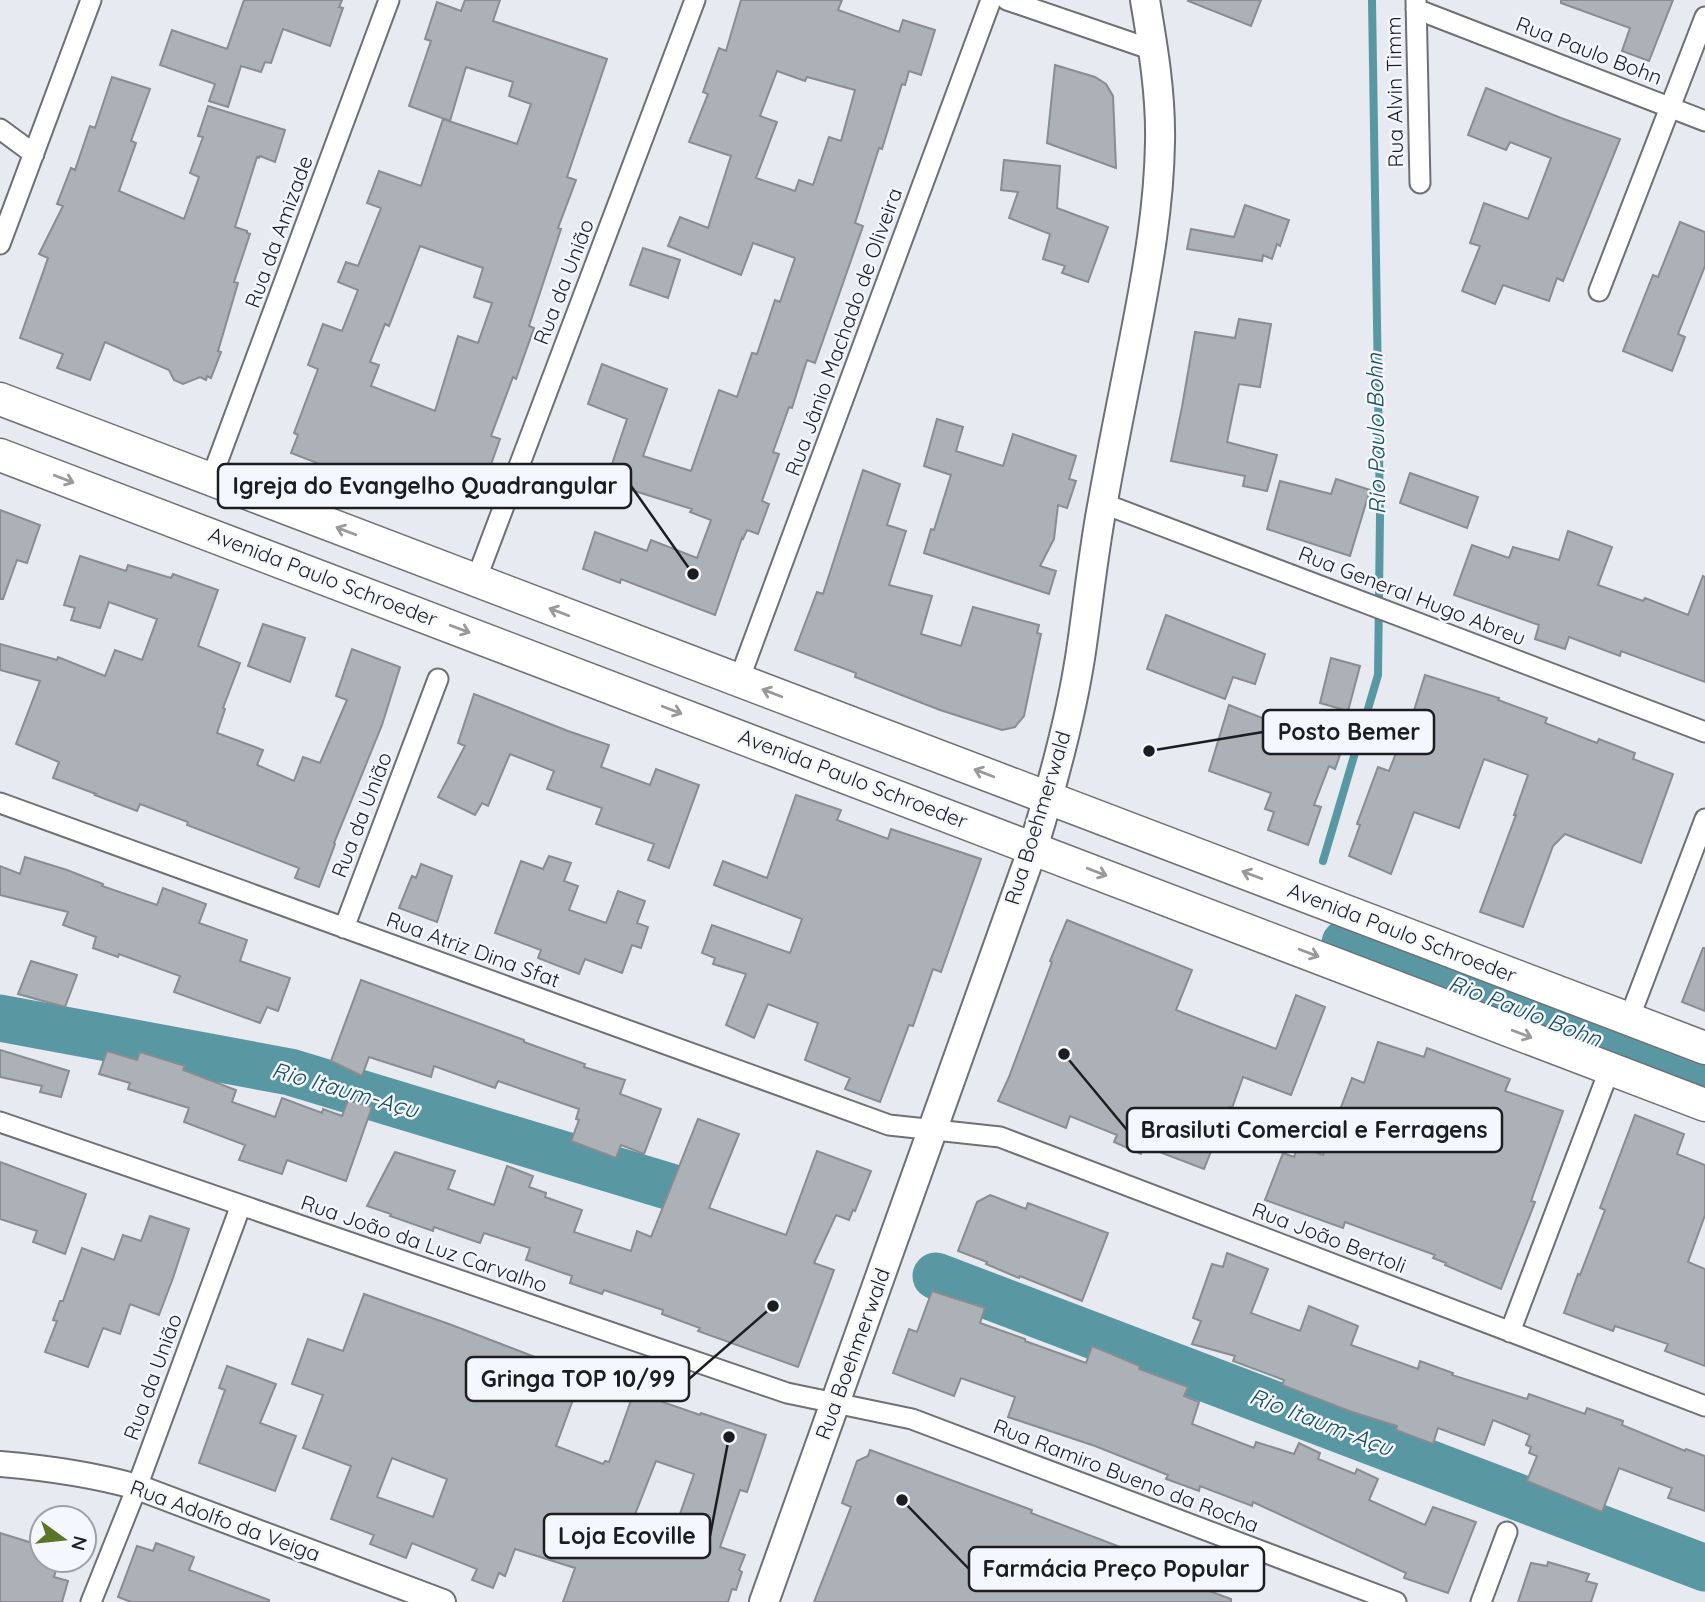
<svg xmlns="http://www.w3.org/2000/svg" width="1705" height="1602" viewBox="0 0 1705 1602" font-family="Quicksand,sans-serif">
<style>
.lines{fill:none;stroke-linecap:round;stroke-linejoin:round}
.stream{stroke:#5998a3;stroke-width:8}
.river{stroke:#5998a3;stroke-width:47}
.building{fill:#abb1b6;stroke:#878d91;stroke-width:2;fill-rule:evenodd}
.minor-casing{stroke:#6d7075;stroke-width:23}
.tertiary-casing{stroke:#6d7075;stroke-width:28}
.secondary-casing{stroke:#6d7075;stroke-width:32}
.primary-casing{stroke:#6d7075;stroke-width:35}
.minor{stroke:#fff;stroke-width:19}
.tertiary{stroke:#fff;stroke-width:24}
.secondary{stroke:#fff;stroke-width:28}
.primary{stroke:#fff;stroke-width:32}
.oneway{stroke:#99999a}
.labels{text-anchor:middle;stroke-width:5;stroke-linejoin:round;paint-order:stroke}
.street-label{font-size:21px;fill:#1c1d1f;stroke:#f4f7fd}
.water-label{font-size:23px;font-style:italic;fill:#184f58;stroke:#f4f7fd}
.leader{fill:none;stroke:#1c1d1f;stroke-width:2.5}
.callout-dot{fill:#1c1d1f;stroke:#f4f7fd;stroke-width:2.5}
.callout{fill:#f4f7fd;stroke:#1c1d1f;stroke-width:2.5}
.callout-label{font-size:23px;text-anchor:middle;font-weight:bold;fill:#1c1d1f}
</style>
<rect width="100%" height="100%" fill="#e7eaf0"/>
<g class="lines">
<path class="stream" d="M1323,861L1378,675L1380,516L1372,0"/>
<path class="river" d="M1345,943L1705,1079
M0,1018L290,1072L684,1191
M936,1276L1705,1568"/>
</g>
<path class="building" d="M244,0H342L339,7L343,8L330,46L283,29L271,63L265,62L261,72L241,66L228,107L209,101L215,84L160,65L172,30L227,49Z
M465,0H500L493,21L607,59L567,177L576,180L558,228L561,229L529,326L534,328L516,379L513,377L491,436L500,439L482,490L462,482L457,495L453,494L450,501L412,485L410,490L351,468L348,475L291,453L298,435L294,433L318,369L308,365L323,324L342,331L358,290L338,282L346,262L358,266L381,208L367,203L379,171L421,186L443,119L517,144L531,104L509,96L513,82L466,67L450,121L409,106L431,41L425,39L437,2L461,11ZM420,246L483,268L474,297L492,303L478,343L458,336L435,411L371,386L379,365L370,362L385,324L389,326Z
M741,0H842L838,10L899,32L903,20L935,30L921,75L909,71L905,85L902,84L882,149L879,148L855,223L863,226L815,363L807,360L792,408L789,407L773,452L779,454L762,501L769,504L758,534L747,530L743,539L742,538L715,615L621,579L620,583L583,569L595,532L647,551L651,540L697,558L711,520L690,512L692,509L606,482L627,419L588,404L602,364L667,389L643,456L691,471L719,390L737,397L752,353L757,354L775,300L780,302L795,258L753,243L741,275L668,246L680,217L708,228L731,156L689,142L708,94L703,92L719,48L726,51ZM777,71L805,81L807,77L855,90L841,141L829,137L813,185L799,180L795,191L756,178L777,122L760,116Z
M1189,0H1261L1251,26L1188,1Z
M1561,0H1673L1649,61L1622,51L1630,28L1561,3Z
M1055,65L1095,77L1106,84L1113,96L1116,168L1047,143Z
M112,77L150,89L131,141L136,143L119,191L184,219L199,177L190,173L203,137L198,136L208,106L285,130L275,162L260,156L259,158L257,157L235,227L247,231V233L250,234L234,282L238,283L218,351L221,352L211,378L207,376L206,380L200,377L183,384L174,380L169,370L105,342L90,380L57,368L63,354L20,338L48,258L39,254L63,206L57,204L71,168L75,170L90,126L95,128Z
M1486,88L1561,118L1620,139L1563,281L1557,278L1549,301L1503,285L1495,304L1462,291L1480,246L1470,243L1484,203L1528,219L1551,158L1510,142L1506,150L1468,135Z
M1004,160L1060,166L1057,208L1108,227L1088,282L1062,273L1065,266L1043,259L1050,234L1009,218L1018,192L1001,190Z
M1245,205L1289,220L1280,246L1277,244L1272,259L1263,255L1262,261L1187,249L1191,229L1234,237Z
M1680,222L1705,232V266L1678,334L1685,337L1672,371L1623,351L1653,275L1658,277Z
M643,248L680,260L668,298L630,285Z
M1239,319L1271,324L1260,387L1239,384L1227,442L1277,455L1267,491L1243,486L1245,476L1171,461L1182,407L1195,332L1235,338Z
M937,419L963,427L956,451L1003,466L1013,434L1076,456L1069,479L1076,481L1067,508L1058,505L1054,539L1040,566L1056,571L1049,594L924,553L931,529L934,530L951,475L924,466Z
M863,470L900,484L887,525L906,531L889,585L932,596L921,634L961,646L973,607L1039,625L1037,633L1041,634L1024,716L1015,727L1002,730L940,710L855,677L856,673L795,650L817,592L823,594Z
M1410,473L1478,497L1467,528L1400,503Z
M1336,479L1370,490L1350,556L1267,529L1280,481L1331,494Z
M0,510L40,525L27,563L17,560L3,599H0Z
M1568,531L1612,547L1598,585L1643,601L1645,598L1688,615L1703,576L1705,577V682L1621,651L1620,656L1569,637L1565,649L1535,639L1539,625L1454,595L1472,545L1509,558L1513,547L1559,560Z
M80,556L126,571L128,565L171,578L173,574L218,590L198,646L240,663L223,708L225,709L217,733L263,750L257,765L294,781L303,757L320,763L347,700L336,696L352,649L400,667L382,725L334,843L335,844L319,887L295,878L299,868L187,825L188,822L140,804L137,811L95,795L96,794L53,778L59,762L16,744L40,681L0,670V644L57,660L58,657L105,676L115,650L142,660L157,619L109,602L100,628L71,620L75,608L64,605Z
M1166,615L1265,654L1255,684L1233,677L1225,699L1147,669Z
M263,624L305,638L290,682L248,666Z
M1331,658L1360,666L1348,711L1320,703Z
M1425,675L1499,698L1498,700L1547,718L1545,723L1597,743L1599,739L1635,753L1633,759L1673,774L1641,863L1565,834L1553,846L1523,927L1480,912L1516,815H1514L1528,775L1484,759L1459,828L1414,812L1391,874L1349,856L1360,825L1357,824L1378,767L1389,771L1398,748L1402,749Z
M474,694L568,731L609,745L601,767L650,785L656,769L699,785L669,868L648,860L654,844L596,824L602,808L547,789L554,771L510,754L488,806L482,803L475,815L438,797L465,746L458,743Z
M1229,705L1342,749L1335,769L1329,766L1314,805L1321,807L1308,845L1268,830L1274,812L1265,809L1271,793L1209,771Z
M796,795L841,810L837,820L888,839L891,829L981,859L941,972L933,969L913,1026L909,1025L880,1102L845,1089L850,1078L805,1060L818,1023L768,1004L754,1038L726,1025L746,974L713,964L715,958L702,953L712,925L790,953L802,919L714,885L723,861L767,878Z
M549,856L571,863L564,881L578,886L569,910L606,923L618,891L645,901L637,923L648,927L641,948L632,945L622,973L585,959L579,974L538,958L541,950L495,933L521,861L543,869Z
M25,857L67,870L103,884L102,886L157,905L163,888L206,904L199,923L247,940L240,961L290,978L278,1011L267,1007L260,1023L174,992L180,976L119,954L118,957L93,948L96,937L63,925L68,912L0,895V866L20,874Z
M421,864L452,876L437,922L399,908L412,876L416,878Z
M1067,920L1192,970L1176,1010L1276,1049L1296,995L1325,1007L1291,1095L1243,1077L1232,1108L1229,1107L1204,1169L1144,1146L1141,1154L1114,1142L1117,1135L1070,1116L1066,1128L998,1101L1009,1077L1052,962L1050,961Z
M1703,948H1705V1011L1682,1002Z
M31,961L77,975L65,1007L18,994Z
M361,980L524,1040V1042L585,1064L584,1067L625,1080L620,1094L661,1109L644,1154L621,1145L616,1158L571,1141L579,1120L576,1119L579,1109L498,1081L495,1088L434,1066L431,1077L369,1057L362,1076L331,1061Z
M1378,1042L1424,1057L1427,1048L1510,1079L1505,1091L1563,1111L1531,1201L1535,1202L1501,1289L1445,1265L1446,1263L1433,1258L1435,1255L1345,1222L1343,1228L1265,1200L1283,1153L1294,1157L1298,1146L1323,1155L1352,1078L1364,1083Z
M0,1050L69,1071L61,1097L40,1092L42,1086L0,1077Z
M107,1051L137,1060L140,1052L185,1066L183,1070L236,1090L232,1102L275,1117L282,1098L322,1113L323,1109L342,1116L348,1100L372,1107L346,1181L287,1160L282,1174L239,1160L245,1145L184,1122L189,1108L128,1089L130,1083L99,1074Z
M1635,1115L1684,1134L1677,1154L1705,1165V1215L1688,1262L1705,1269V1366L1665,1351L1668,1344L1615,1326L1613,1331L1564,1313L1578,1274L1580,1275L1605,1210L1600,1208Z
M698,1119L739,1134L709,1208L786,1235L817,1151L871,1171L855,1211L853,1210L849,1220L836,1215L814,1263L834,1270L798,1367L698,1331L700,1328L662,1314L663,1310L604,1290L602,1294L570,1283L572,1276L526,1260L530,1248L484,1233L480,1243L434,1227L433,1231L390,1216L391,1214L367,1206L395,1152L455,1171L448,1189L494,1205L507,1166L533,1176L529,1187L546,1193L545,1197L582,1210L574,1232L631,1251L637,1231L651,1237Z
M0,1162L86,1194L65,1254L33,1242L37,1231L0,1219Z
M990,1195L1026,1209L1028,1203L1108,1233L1082,1301L1020,1276L1019,1278L986,1264L987,1262L958,1251L977,1202Z
M150,1216L189,1229L173,1278L159,1315L130,1304L120,1334L103,1328L88,1367L45,1352L57,1321L53,1320L60,1301H63L82,1248L114,1260L123,1235L141,1241Z
M1227,1253L1268,1269L1251,1313L1300,1331L1309,1306L1358,1326L1351,1345L1418,1369L1420,1361L1453,1373L1452,1375L1527,1399L1529,1394L1585,1414L1587,1408L1623,1421L1622,1425L1685,1451L1686,1449L1705,1456V1511L1668,1498L1672,1488L1619,1468L1602,1512L1527,1481L1537,1456L1529,1453L1531,1447L1526,1445L1530,1435L1493,1420L1484,1445L1438,1428L1433,1444L1396,1430L1397,1426L1352,1412L1282,1385L1284,1380L1233,1361L1235,1356L1192,1344L1201,1321L1193,1318L1212,1264L1223,1267Z
M932,1291L985,1308L980,1323L1025,1339V1341L1086,1363L1092,1346L1140,1366L1139,1369L1188,1387L1184,1396L1199,1402L1192,1424L1254,1448L1256,1442L1294,1454L1299,1443L1320,1453L1318,1459L1355,1474L1357,1469L1378,1479L1369,1500L1425,1525L1433,1507L1476,1522L1448,1593L1404,1578L1406,1573L1253,1502L1252,1506L1200,1486L1199,1491L1166,1479L1168,1475L1095,1446L1008,1417L1015,1397L961,1378L954,1396L893,1373L909,1329L917,1332Z
M364,1294L449,1324L582,1375L556,1446L603,1464L605,1461L609,1462L634,1392L700,1415L701,1413L766,1435L747,1492L740,1490L720,1547L745,1555L739,1570L742,1572L736,1590L732,1589L728,1602H563L575,1568L515,1549L505,1576L499,1573L493,1588L472,1580L477,1569L412,1543L406,1558L370,1544L374,1535L331,1519L351,1466L303,1448L323,1395L292,1384L308,1339L343,1351ZM392,1458L447,1479L433,1517L377,1497ZM656,1461L694,1474L674,1531L634,1517Z
M227,1366L276,1384L260,1423L296,1436L275,1491L199,1463L225,1390L219,1388Z
M870,1450L1032,1510L1031,1513L1186,1572L1182,1581L1231,1599V1602H814L851,1507L842,1503L857,1461L868,1456Z
M0,1533L42,1546V1560H59L54,1577L68,1581L62,1602H0Z
M156,1543L194,1557L189,1570L269,1600V1602H131L118,1597L137,1546L153,1551Z
M1548,1562L1589,1574L1586,1581L1597,1584L1591,1602H1518L1531,1563L1547,1566Z"/>
<g class="lines">
<defs>
<path id="minor" d="M1007,0L1153,50
M1416,0L1420,183
M1416,9L1705,121
M0,129L34,154
M0,244L91,0
M1599,291L1705,17
M211,479L389,0
M1102,503L1705,732
M476,580L695,0
M739,680L991,0
M0,803L889,1125L1000,1137L1705,1406
M344,928L438,679
M1629,1019L1705,819
M0,1122L787,1393L912,1419L1396,1602
M1510,1332L1610,1068
M91,1602L137,1487L241,1205
M1481,1602L1507,1532"/>
<path id="tertiary" d="M0,1464C47,1468 91,1474 137,1487L443,1602"/>
<path id="secondary" d="M764,1602L1033,848C1052,786 1070,722 1080,658C1088,606 1093,553 1103,501C1113,444 1125,387 1136,330C1148,268 1159,206 1160,142C1161,94 1153,47 1145,0"/>
<path id="primary" d="M0,399L1705,1048
M0,455L1705,1105"/>
</defs>
<use href="#minor" class="minor-casing"/>
<use href="#tertiary" class="tertiary-casing"/>
<use href="#secondary" class="secondary-casing"/>
<use href="#primary" class="primary-casing"/>
<use href="#minor" class="minor"/>
<use href="#tertiary" class="tertiary"/>
<use href="#secondary" class="secondary"/>
<use href="#primary" class="primary"/>
</g>
<defs><path id="oneway-shaft" d="M-6 0H5M1.5-3L5.5 0L1.5 3" fill="none" stroke-width="1.6" stroke-linecap="round" stroke-linejoin="round" transform="scale(1.75)"/></defs>
<g class="oneway">
<use href="#oneway-shaft" transform="translate(64 479) rotate(21)"/>
<use href="#oneway-shaft" transform="translate(346 531) rotate(-159)"/>
<use href="#oneway-shaft" transform="translate(559 612) rotate(-159)"/>
<use href="#oneway-shaft" transform="translate(460 629) rotate(21)"/>
<use href="#oneway-shaft" transform="translate(772 693) rotate(-159)"/>
<use href="#oneway-shaft" transform="translate(672 710) rotate(21)"/>
<use href="#oneway-shaft" transform="translate(984 773) rotate(-159)"/>
<use href="#oneway-shaft" transform="translate(1097 872) rotate(21)"/>
<use href="#oneway-shaft" transform="translate(1252 875) rotate(-159)"/>
<use href="#oneway-shaft" transform="translate(1309 953) rotate(21)"/>
<use href="#oneway-shaft" transform="translate(1522 1034) rotate(21)"/>
</g>
<g class="labels">
<g class="street-label">
<text transform="translate(1589 51) rotate(21)" y="7">Rua Paulo Bohn</text>
<text transform="translate(1395 92) rotate(-91)" y="7">Rua Alvin Timm</text>
<text transform="translate(279 232) rotate(-70)" y="7">Rua da Amizade</text>
<text transform="translate(564 282) rotate(-69)" y="7">Rua da União</text>
<text transform="translate(844 332) rotate(-70)" y="7">Rua Jânio Machado de Oliveira</text>
<text transform="translate(323 577) rotate(21)" y="7">Avenida Paulo Schroeder</text>
<text transform="translate(1412 596) rotate(21)" y="7">Rua General Hugo Abreu</text>
<text transform="translate(853 779) rotate(21)" y="7">Avenida Paulo Schroeder</text>
<text transform="translate(362 815) rotate(-69)" y="7">Rua da União</text>
<text transform="translate(1038 818) rotate(-73)" y="7">Rua Boehmerwald</text>
<text transform="translate(1402 933) rotate(21)" y="7">Avenida Paulo Schroeder</text>
<text transform="translate(473 950) rotate(20)" y="7">Rua Atriz Dina Sfat</text>
<text transform="translate(1329 1238) rotate(21)" y="7">Rua João Bertoli</text>
<text transform="translate(424 1244) rotate(19)" y="7">Rua João da Luz Carvalho</text>
<text transform="translate(853 1354) rotate(-70)" y="7">Rua Boehmerwald</text>
<text transform="translate(153 1377) rotate(-70)" y="7">Rua da União</text>
<text transform="translate(1126 1476) rotate(21)" y="7">Rua Ramiro Bueno da Rocha</text>
<text transform="translate(225 1521) rotate(20)" y="7">Rua Adolfo da Veiga</text>
</g>
<g class="water-label">
<text transform="translate(1376 434) rotate(-91)" y="8">Rio Paulo Bohn</text>
<text transform="translate(1525 1011) rotate(21)" y="8">Rio Paulo Bohn</text>
<text transform="translate(345 1090) rotate(16)" y="8">Rio Itaum-Açu</text>
<text transform="translate(1321 1422) rotate(21)" y="8">Rio Itaum-Açu</text>
</g>
</g>
<path class="leader" d="M693 574L631 486M1149 751L1263 732M1064 1054L1127 1130M773 1306L689 1379M729 1437L710 1536M902 1500L969 1569"/>
<g class="callout-dot">
<circle cx="693" cy="574" r="7"/>
<circle cx="1149" cy="751" r="7"/>
<circle cx="1064" cy="1054" r="7"/>
<circle cx="773" cy="1306" r="7"/>
<circle cx="729" cy="1437" r="7"/>
<circle cx="902" cy="1500" r="7"/>
</g>
<g class="callout">
<rect x="218" y="464" width="413" height="44" rx="7"/>
<rect x="1263" y="710" width="171" height="44" rx="7"/>
<rect x="1127" y="1108" width="375" height="44" rx="7"/>
<rect x="466" y="1357" width="223" height="44" rx="7"/>
<rect x="544" y="1514" width="166" height="44" rx="7"/>
<rect x="969" y="1547" width="295" height="44" rx="7"/>
</g>
<g class="callout-label">
<text x="425" y="494">Igreja do Evangelho Quadrangular</text>
<text x="1349" y="740">Posto Bemer</text>
<text x="1314" y="1138">Brasiluti Comercial e Ferragens</text>
<text x="578" y="1387">Gringa TOP 10/99</text>
<text x="627" y="1544">Loja Ecoville</text>
<text x="1116" y="1577">Farmácia Preço Popular</text>
</g>
<g transform="translate(63 1539) rotate(105)"><circle r="33" fill="#f4f7fd" stroke="#9ea0a4" stroke-width="2"/>
<path d="M0-5L12 26L0 18L-12 26Z" fill="#5c7426"/>
<text y="-10" font-size="19" font-weight="bold" text-anchor="middle" fill="#1c1d1f">N</text>
</g>
</svg>
